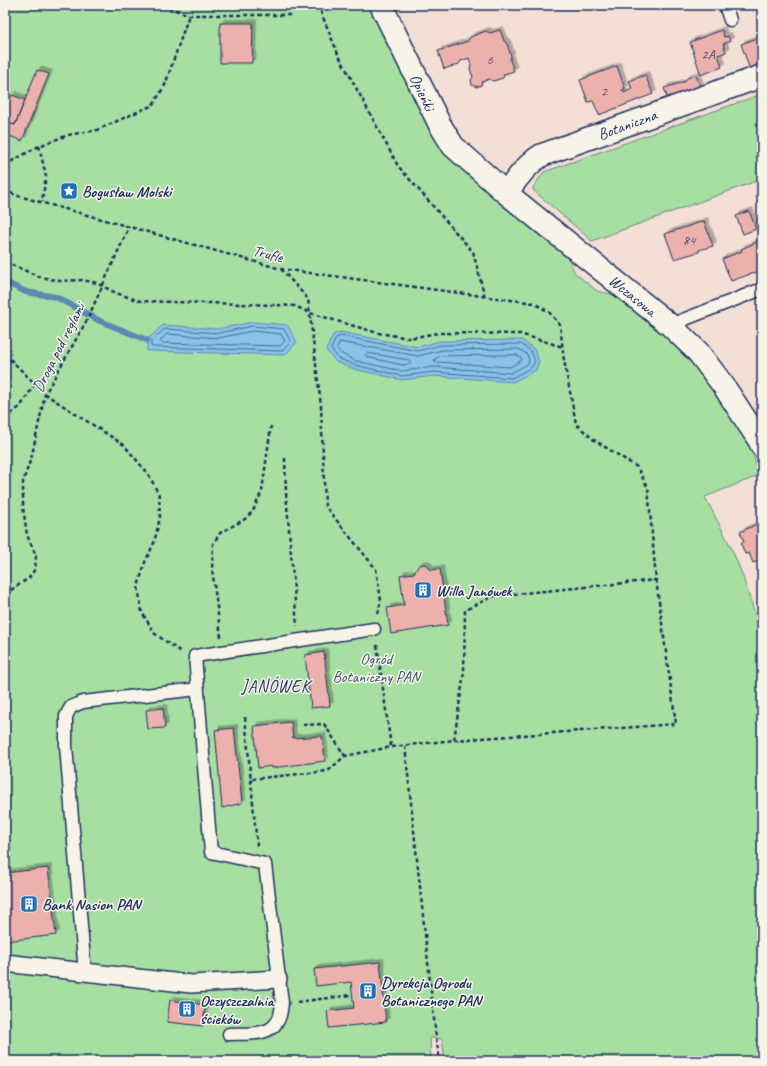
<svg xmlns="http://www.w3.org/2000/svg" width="767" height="1066" viewBox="0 0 767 1066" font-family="Caveat,sans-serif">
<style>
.green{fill:#a7dfa3;stroke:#618780}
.water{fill:#89c3e8;stroke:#5d88b1}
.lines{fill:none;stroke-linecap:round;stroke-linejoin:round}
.shore{stroke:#476a95;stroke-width:1}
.stream{stroke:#5d88b1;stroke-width:6}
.building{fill:#ecb1ac;stroke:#1b2f5e;filter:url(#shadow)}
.service-casing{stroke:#1b2f5e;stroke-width:15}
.pedestrian-casing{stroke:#1b2f5e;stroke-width:20}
.minor-casing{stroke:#1b2f5e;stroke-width:25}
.path{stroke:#1b2f5e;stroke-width:2.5;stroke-dasharray:4 3;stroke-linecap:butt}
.service{stroke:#f7f3e8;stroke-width:12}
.pedestrian{stroke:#f7f3e8;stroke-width:17}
.minor{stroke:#f7f3e8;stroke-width:22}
.labels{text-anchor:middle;stroke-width:3;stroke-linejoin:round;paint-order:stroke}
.number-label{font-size:14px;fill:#4f5072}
.street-label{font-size:16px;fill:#1b2f5e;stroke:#f7f3e8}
.poi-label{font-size:16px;font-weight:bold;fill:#1b2f5e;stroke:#f7f3e8;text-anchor:start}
.park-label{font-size:16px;fill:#37526c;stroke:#f7f3e8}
.neighbourhood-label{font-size:17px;letter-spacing:1px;fill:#1b2f5e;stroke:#f7f3e8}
</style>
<defs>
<filter id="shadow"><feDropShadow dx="3.5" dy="-3.5" stdDeviation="0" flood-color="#0004"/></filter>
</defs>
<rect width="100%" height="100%" fill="#f4dfd6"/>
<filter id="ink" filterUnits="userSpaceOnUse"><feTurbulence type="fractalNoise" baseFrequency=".025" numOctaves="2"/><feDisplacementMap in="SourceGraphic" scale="8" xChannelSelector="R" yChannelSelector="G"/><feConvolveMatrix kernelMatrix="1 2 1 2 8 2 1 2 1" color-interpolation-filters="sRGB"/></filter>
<g filter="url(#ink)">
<path class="green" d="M5,5H373L444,150L568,258L575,273L597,291L620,296L660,330L695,367L752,445L750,447L760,475L705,497L731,547L742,574L762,636V1061H445L442,1039L430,1038L431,1061H5Z
M762,94V179L592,241L533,190V187L544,172Z"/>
<path class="water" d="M253,322L287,325L297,342L285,355L147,351V340L163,325L218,329Z
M340,332L418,347L440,341L522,340L534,349L539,361L536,370L513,382L434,376L402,380L354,369L336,362L326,350L333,335Z"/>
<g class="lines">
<path class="shore" d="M253,326L284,329L291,342L282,351L153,347L151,346V341L165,329L218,333Z
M253,331L281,334L285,341L280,346L162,343L160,341L167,334L218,338Z
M341,336L418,351L441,345L521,344L531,351L535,361L532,367L512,378L434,372L402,376L355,365L339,359L331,349L336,338Z
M340,342L418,356L442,350L519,349L527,354L529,361L528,364L511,373L435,367L402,371L356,361L342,354L337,349Z
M367,353L409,360L411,363L409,364L402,365L367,357L366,355Z
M517,355L521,358L522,360L510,367L436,362L434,360L436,358L442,356Z"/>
<path class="stream" d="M5,282L26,292L56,297L100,321L147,340"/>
</g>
<path class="building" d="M220,23H253L252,63H220Z
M500,30L504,41L507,44L511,56L510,60L514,71L504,74L503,78L493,81L489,79L482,82L481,85L477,87L472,85L471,80L473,77L470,69L471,65L469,58L461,61L459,64L444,69L438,51L468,41L470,37L486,31L490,33Z
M722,30L724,37L728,36L730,41L723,44L726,52L718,55L722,67L701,75L690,42Z
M758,38L762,50V66L750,70L741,44Z
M617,66L625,89L622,90L624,93L632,89L629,81L645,75L653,94L599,115L593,101L588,102L580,80Z
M37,70L49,74L22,141L5,134V122L15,125Z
M696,75L700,88L668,100L664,88L684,82L687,78Z
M12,95L25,100L15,125L5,122V112Z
M749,211L756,229L743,234L736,216Z
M704,221L713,246L699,250V252L674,259L665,234Z
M760,241L762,247V261L759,263L762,270L731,281L722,259L742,251L741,249Z
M757,524L762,535V560L753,563L749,553L745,554L741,544L744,542L740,532Z
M425,564L431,570L440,569L448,625L391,634L387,608L404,605L400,575L414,573L419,565Z
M324,652L330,706L311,708L305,655Z
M163,708L165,728L148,729L146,710Z
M291,722L293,738L322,736L325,761L272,768V766L258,768L254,726Z
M234,728L242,803L222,808L215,730Z
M48,868L56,935L5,941V873Z
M380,962L386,1022L329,1028L327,1011L354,1008L351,982L316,986L314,969Z
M170,1000L205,1005L203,1026L167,1022Z"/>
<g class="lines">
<defs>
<path id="service" d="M725,5L730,20
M670,325L762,289
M85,973L66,746V716L71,707L83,702L198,689
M229,1034C244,1033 268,1037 277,1022C281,1017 281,1009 282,1003L265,864L211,852L195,656L374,629"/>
<path id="pedestrian" d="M5,963L191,984L278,979"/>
<path id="minor" d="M381,5L440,125L453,146L506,193L670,325L698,352L723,385L759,440L762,446
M506,193C517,179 527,164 542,155L762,76"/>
</defs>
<use href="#service" class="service-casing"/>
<use href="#pedestrian" class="pedestrian-casing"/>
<use href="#minor" class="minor-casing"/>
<path class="path" d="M162,5L189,15H291
M318,5L338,54L398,166L473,252L485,297
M39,146L46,176L42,202
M5,165L39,146L68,135L97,130L153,105L165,85L189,15
M5,189L15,195L281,269L534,303L549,312L560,325L564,360L576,424L594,440L637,467L648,488L656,580L494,596L465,610L464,672L454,740L391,747L345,756L328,771L251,779
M5,262L40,277L60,281L82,280L97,283L116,293L140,301L275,305L295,306L310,313L378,333L409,338L438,333L520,334L563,347
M281,269L308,299L321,406L325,506L376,569L381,600L378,614
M5,354L45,394L124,445L149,475L159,495L160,517L154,543L145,562L138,587L142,612L154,633L181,652
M5,418L20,407L35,384
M285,458L286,493L297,626
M5,594L29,578L35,569L36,556L27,535L23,507V482L32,455L45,394L87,320L129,227
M221,637L212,569L213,544L220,533L245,519L253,511L262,491L271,426
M377,645L391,747
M245,717L257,846
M303,725L324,724L345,756
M454,740L676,724L656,580
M405,746L436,1038L440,1061
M297,1002L352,995"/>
<use href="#service" class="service"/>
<use href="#pedestrian" class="pedestrian"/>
<use href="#minor" class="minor"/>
</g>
</g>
<defs>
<symbol id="sight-square" viewBox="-11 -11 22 22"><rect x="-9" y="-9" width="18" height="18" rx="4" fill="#1f6fb2" stroke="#f7f3e8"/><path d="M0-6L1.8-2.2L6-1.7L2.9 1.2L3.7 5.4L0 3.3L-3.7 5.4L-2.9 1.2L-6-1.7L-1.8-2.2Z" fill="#fff"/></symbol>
<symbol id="building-square" viewBox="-11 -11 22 22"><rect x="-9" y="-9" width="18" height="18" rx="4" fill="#1f6fb2" stroke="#f7f3e8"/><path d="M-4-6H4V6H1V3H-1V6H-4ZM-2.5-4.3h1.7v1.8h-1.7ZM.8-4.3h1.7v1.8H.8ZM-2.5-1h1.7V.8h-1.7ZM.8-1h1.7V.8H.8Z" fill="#fff"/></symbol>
</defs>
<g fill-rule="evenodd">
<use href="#sight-square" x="59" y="181" width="20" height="20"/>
<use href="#building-square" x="413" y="580" width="20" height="20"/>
<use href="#building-square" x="19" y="894" width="20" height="20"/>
<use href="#building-square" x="358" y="981" width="20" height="20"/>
<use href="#building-square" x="177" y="999" width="20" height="20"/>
</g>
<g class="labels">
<g class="number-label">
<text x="708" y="59">2A</text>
<text x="490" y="64">6</text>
<text x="604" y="96">2</text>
<text x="689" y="245">84</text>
</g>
<g class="street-label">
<text transform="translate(423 92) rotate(64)" y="6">Opieńki</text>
<text transform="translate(627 124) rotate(-20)" y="6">Botaniczna</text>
<text transform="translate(268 253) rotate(14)" y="6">Trufle</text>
<text transform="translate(633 295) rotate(39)" y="6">Wczasowa</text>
<text transform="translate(58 347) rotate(-63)" y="6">Droga pod reglami</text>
</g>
<g class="poi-label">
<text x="82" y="197">Bogusław Molski</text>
<text x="436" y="596">Willa Janówek</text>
<text x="42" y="910">Bank Nasion PAN</text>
<text x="381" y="988">Dyrekcja Ogrodu<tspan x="381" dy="18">Botanicznego PAN</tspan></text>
<text x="200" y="1006">Oczyszczalnia<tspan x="200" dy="18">ścieków</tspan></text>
</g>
<g class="park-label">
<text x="376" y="664">Ogród<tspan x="376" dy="18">Botaniczny PAN</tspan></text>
</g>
<g class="neighbourhood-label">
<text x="276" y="692">JANÓWEK</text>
</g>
</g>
<rect width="767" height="1066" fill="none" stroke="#f7f3e8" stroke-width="20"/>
<rect x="10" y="10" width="747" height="1046" fill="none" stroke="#1b2f5e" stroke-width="1.5" filter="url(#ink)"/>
</svg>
